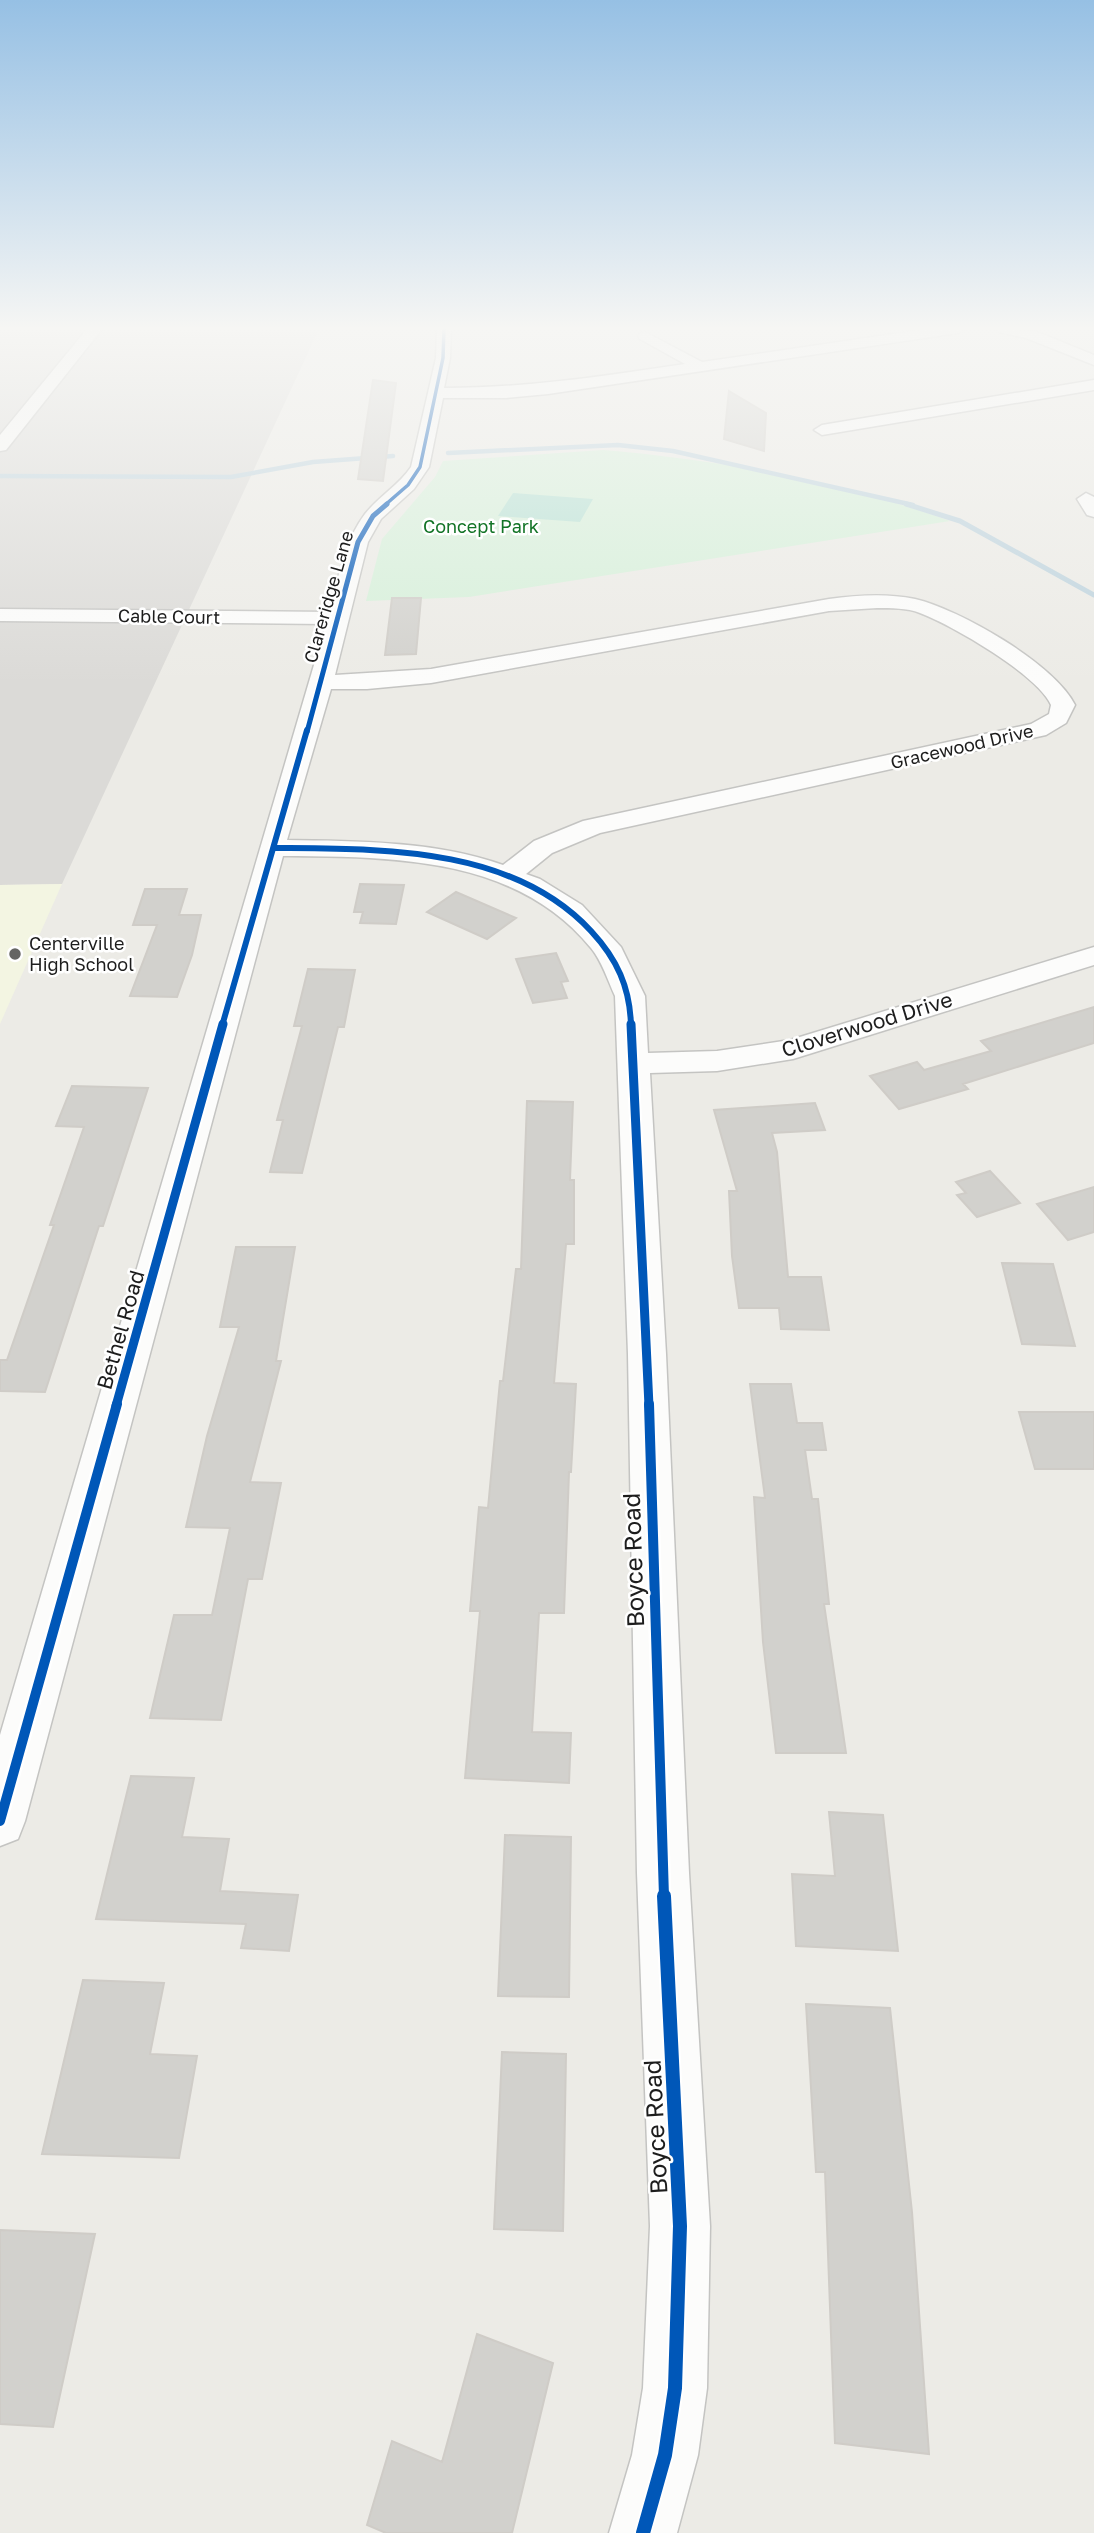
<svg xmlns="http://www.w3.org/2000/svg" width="1094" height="2533" viewBox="0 0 1094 2533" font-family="'Golos Text',sans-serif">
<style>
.residential{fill:#dbdad7}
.education{fill:#f3f5e2}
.park{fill:#d5f0d9}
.pitch{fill:#b4e1d3}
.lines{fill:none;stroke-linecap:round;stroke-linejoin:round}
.stream-far1{stroke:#bcd2dd;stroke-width:4.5}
.stream{stroke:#bcd2dd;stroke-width:5}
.building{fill:#d2d1cd;stroke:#cfccc7;stroke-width:2}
.street-casing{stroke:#c4c4c2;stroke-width:3}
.street{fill:#fcfcfb;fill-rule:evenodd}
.cycleway-far5-casing{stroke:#fff;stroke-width:5}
.cycleway-far4-casing{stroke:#fff;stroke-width:8}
.cycleway-far3-casing{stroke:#fff;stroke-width:10}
.cycleway-far2-casing{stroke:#fff;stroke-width:13}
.cycleway-far1-casing{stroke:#fff;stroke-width:15}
.cycleway-casing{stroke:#fff;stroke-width:18}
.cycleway-far5{stroke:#0057b8;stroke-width:3.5}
.cycleway-far4{stroke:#0057b8;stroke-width:5}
.cycleway-far3{stroke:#0057b8;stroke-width:6}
.cycleway-far2{stroke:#0057b8;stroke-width:9}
.cycleway-far1{stroke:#0057b8;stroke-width:10}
.cycleway{stroke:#0057b8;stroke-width:14}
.poi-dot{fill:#656563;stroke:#fff;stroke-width:2.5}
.labels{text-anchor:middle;stroke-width:5;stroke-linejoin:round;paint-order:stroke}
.far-park-label{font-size:18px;fill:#137427;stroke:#fff}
.far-street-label{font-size:18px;fill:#1d1d1d;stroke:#fff}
.far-poi-label{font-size:18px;fill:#1d1d1d;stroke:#fff;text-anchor:start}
.street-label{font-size:21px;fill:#1d1d1d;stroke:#fff}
.near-street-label{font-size:24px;fill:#1d1d1d;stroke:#fff}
</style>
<rect width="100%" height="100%" fill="#ecebe6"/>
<path class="residential" d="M0,329H319L62,884L0,885Z"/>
<path class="education" d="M62,884L0,1024V885Z"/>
<path class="park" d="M603,450C720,460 840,481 950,521L469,597L366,601L382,539L435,477L443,461Z"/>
<path class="pitch" d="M513,493L593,499L580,522L498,516Z"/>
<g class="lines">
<path class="stream-far1" d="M448,453L618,445L673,451L913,505
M0,476L231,477L313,462L393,456"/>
<path class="stream" d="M906,504L960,521L1094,595"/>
</g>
<path class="building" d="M373,380L396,383L383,481L358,479Z
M729,391L766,413L764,451L724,439Z
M392,598H421L416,654L385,655Z
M360,884L404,885L396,924L360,923L363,912H354Z
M145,889H187L179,915H201L192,955L177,997L130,996L157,925H133Z
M456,892L516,918L487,939L427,912Z
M556,953L568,981L561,982L567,998L533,1003L516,959Z
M308,969L355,970L344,1027H338L302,1173L270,1172L283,1120H277L302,1026H294Z
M1094,1007V1043L963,1084L968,1089L899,1109L870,1076L917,1062L924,1070L991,1051L981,1041Z
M72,1086L148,1088L103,1226H99L45,1392L0,1391V1360H7L54,1225H50L84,1127L56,1126Z
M527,1101L573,1102L570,1180H574V1244H566L554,1383L576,1384L571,1472H569L564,1613H539L532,1732L571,1733L569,1783L465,1778L480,1611H470L479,1507L488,1508L500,1381H503L516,1269H521Z
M815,1103L825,1130L772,1133L777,1152L788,1277H821L829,1330L781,1329L779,1308H739L732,1256L729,1191H737L714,1110Z
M990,1171L1020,1203L977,1217L957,1195L966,1193L956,1182Z
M1094,1187V1232L1068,1240L1037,1204Z
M236,1247H295L276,1361H281L250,1482L281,1483L262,1579H248L221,1720L150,1718L174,1615H212L230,1528L186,1527L207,1436L239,1327H220Z
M1002,1263L1053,1264L1075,1346L1022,1344Z
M750,1384H791L797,1423H822L826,1450H805L812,1499H818L829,1604H824L846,1753H776L763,1642L754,1497L765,1498Z
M1019,1412H1094V1469H1035Z
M131,1776L194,1778L182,1837L229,1839L220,1891L298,1895L289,1951L241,1948L246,1924L96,1919Z
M829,1812L883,1815L898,1951L796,1946L792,1874L835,1876Z
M505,1835L571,1837L569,1997L498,1996Z
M83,1980L164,1983L150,2054L197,2056L179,2158L42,2154Z
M806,2004L890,2008L912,2212L929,2454L835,2443L825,2172H816Z
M502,2052L566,2054L563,2231L494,2229Z
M0,2230L95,2234L53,2427L0,2424Z
M477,2334L553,2363L512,2533H386L367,2525L392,2441L442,2462Z"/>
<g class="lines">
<defs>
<path id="street" d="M87,329H102L6,450L0,451V435Z
M437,329H451L450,358L444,388C526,388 604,376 685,364L640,339L638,336L640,333L645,332L702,362L927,329H965L958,333L548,394L506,398H443L429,467L414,489L381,519L368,542L335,675L431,669L829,599C858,595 887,593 915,599C959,609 1055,664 1075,705L1066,723L1046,735L600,833L552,853L526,874L540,879L582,905L621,947L645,996L648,1053L717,1051L790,1040L1094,947V965L793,1059L717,1071L650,1073L666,1354L689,1873L710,2226L707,2388L698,2455L677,2533H609L632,2455L643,2388L650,2226L637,1873L628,1354L615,996C608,981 602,961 591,948C516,856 392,857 283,856L25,1821L18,1839L0,1846V1735L326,624L0,621V609L330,612C338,579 344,542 365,514C379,496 398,486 411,467L436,358ZM877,608C891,608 907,608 920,613C952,625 1038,675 1051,705L1049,714L1031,724L583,821L534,841L503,865C435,841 358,841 287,840L331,689H367L431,683L829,611Z
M997,329L1035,331L1094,355V365L1026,338L999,332Z
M1094,380V390L822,435L814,430L822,425Z
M1086,493L1094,497V517L1087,515L1077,499Z"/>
</defs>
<use href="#street" class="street-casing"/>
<use href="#street" class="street"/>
<defs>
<path id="cycleway-far5" d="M385,505L408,485L420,467L443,358L444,329"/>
<path id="cycleway-far4" d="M307,732L358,542L373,516L387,504"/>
<path id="cycleway-far3" d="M275,848C382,849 512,846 591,931C617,959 630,987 631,1026
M222,1026L307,730"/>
<path id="cycleway-far2" d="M631,1024L649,1406
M116,1406L223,1024"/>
<path id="cycleway-far1" d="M649,1404L664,1897
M0,1821L117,1404"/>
<path id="cycleway" d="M643,2533L665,2455L675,2388L680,2226L664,1896"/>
</defs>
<use href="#cycleway-far5" class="cycleway-far5-casing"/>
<use href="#cycleway-far4" class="cycleway-far4-casing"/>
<use href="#cycleway-far3" class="cycleway-far3-casing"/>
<use href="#cycleway-far2" class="cycleway-far2-casing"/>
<use href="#cycleway-far1" class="cycleway-far1-casing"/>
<use href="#cycleway" class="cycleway-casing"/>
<use href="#cycleway-far5" class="cycleway-far5"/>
<use href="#cycleway-far4" class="cycleway-far4"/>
<use href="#cycleway-far3" class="cycleway-far3"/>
<use href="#cycleway-far2" class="cycleway-far2"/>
<use href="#cycleway-far1" class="cycleway-far1"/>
<use href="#cycleway" class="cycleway"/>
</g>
<linearGradient id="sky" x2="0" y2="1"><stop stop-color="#96c0e4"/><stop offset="0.48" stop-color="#f6f6f4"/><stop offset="1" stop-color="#f6f6f4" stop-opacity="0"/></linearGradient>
<rect width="1094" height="684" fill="url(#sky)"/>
<circle class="poi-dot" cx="15" cy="954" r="7"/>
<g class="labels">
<g class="far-park-label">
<text x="481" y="533">Concept Park</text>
</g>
<g class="far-street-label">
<text transform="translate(329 597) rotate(-74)" y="6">Clareridge Lane</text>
<text transform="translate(169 617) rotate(1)" y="6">Cable Court</text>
<text transform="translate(962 747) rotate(-13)" y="6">Gracewood Drive</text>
</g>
<g class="far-poi-label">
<text x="29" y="950">Centerville<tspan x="29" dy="21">High School</tspan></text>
</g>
<g class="street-label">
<text transform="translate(867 1025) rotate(-17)" y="7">Cloverwood Drive</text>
<text transform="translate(121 1330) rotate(-74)" y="7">Bethel Road</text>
</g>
<g class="near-street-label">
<text transform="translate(634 1560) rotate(-92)" y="8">Boyce Road</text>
<text transform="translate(656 2127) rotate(-93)" y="8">Boyce Road</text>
</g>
</g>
</svg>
